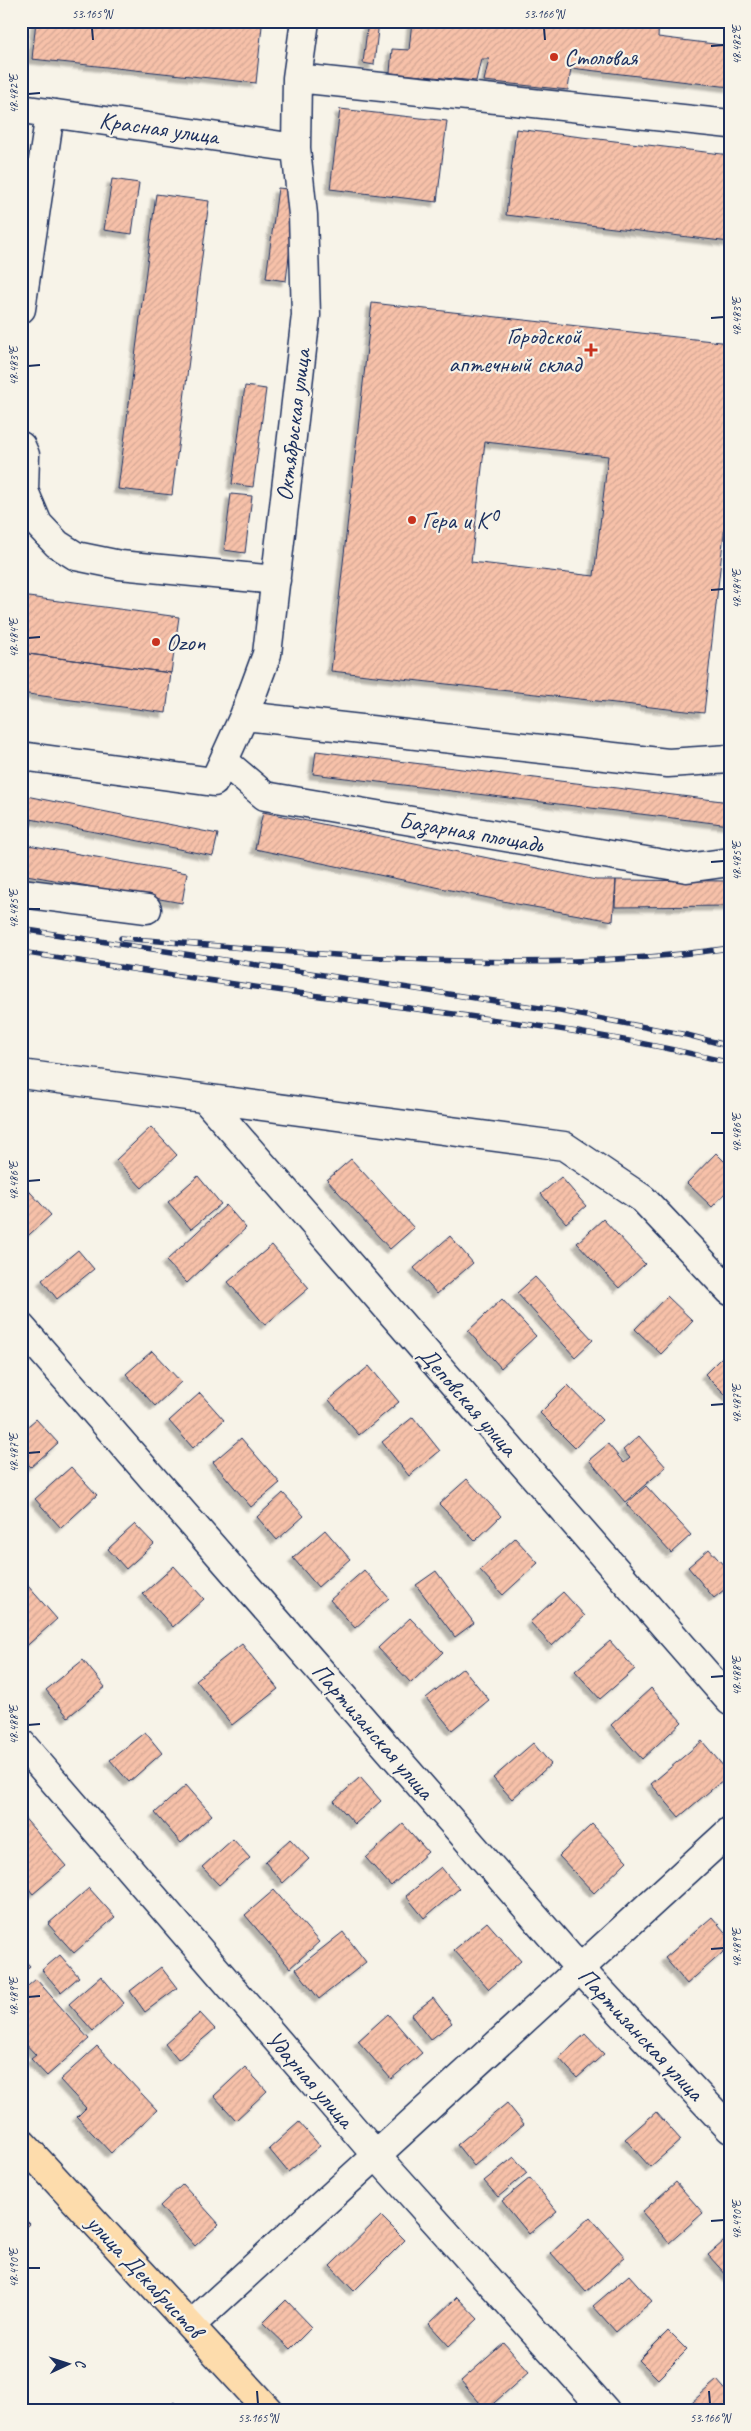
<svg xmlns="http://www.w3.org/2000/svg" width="751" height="2431" viewBox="0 0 751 2431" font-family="Caveat,sans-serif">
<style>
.building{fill:url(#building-hatch);stroke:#1b2f5e;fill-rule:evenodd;filter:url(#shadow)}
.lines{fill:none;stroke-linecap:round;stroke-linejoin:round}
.minor-casing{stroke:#1b2f5e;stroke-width:31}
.major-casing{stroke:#1b2f5e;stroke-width:31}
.minor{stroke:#f7f3e8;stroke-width:28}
.major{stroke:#fddcac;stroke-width:28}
.rail-casing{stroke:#1b2f5e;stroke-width:5.5}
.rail{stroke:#f7f3e8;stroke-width:4;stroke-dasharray:11;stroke-linecap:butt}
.ticks{fill:none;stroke:#1b2f5e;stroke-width:2}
.poi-dot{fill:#c8321e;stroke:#f7f3e8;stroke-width:2}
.labels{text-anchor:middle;stroke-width:4.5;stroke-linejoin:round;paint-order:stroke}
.poi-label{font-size:24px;fill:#1b2f5e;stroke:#f7f3e8;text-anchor:start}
.street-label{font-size:24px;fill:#1b2f5e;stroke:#f7f3e8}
.neatline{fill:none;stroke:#1b2f5e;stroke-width:2}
.ticks-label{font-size:12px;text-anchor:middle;fill:#1b2f5e}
</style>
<defs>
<pattern id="building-hatch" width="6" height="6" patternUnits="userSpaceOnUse" patternTransform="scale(1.25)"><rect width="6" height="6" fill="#f7c1a9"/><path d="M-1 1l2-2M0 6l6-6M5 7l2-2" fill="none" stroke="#d3a694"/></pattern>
<filter id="shadow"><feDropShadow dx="-4.5" dy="4.5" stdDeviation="1" flood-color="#0004"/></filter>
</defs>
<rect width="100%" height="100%" fill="#f7f3e8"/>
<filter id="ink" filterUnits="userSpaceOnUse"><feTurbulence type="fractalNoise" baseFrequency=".02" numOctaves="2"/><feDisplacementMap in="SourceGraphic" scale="10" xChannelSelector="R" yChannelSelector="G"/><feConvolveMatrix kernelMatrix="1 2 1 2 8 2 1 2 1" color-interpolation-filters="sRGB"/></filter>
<g filter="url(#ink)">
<path class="building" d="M36,21H215L262,26L256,83L32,59Z
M368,21H379L374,65L363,63Z
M412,21H562L580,24V21H659L658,37L730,46V87L571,68L568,90L484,81L489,59H481L476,81L390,73L392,49L409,50Z
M340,109L447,121L437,202L330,189Z
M516,129L730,155V242L506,215Z
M112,179L139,183L132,234L104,230Z
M278,188L297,190L286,281L266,278Z
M156,194L209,201L172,495L118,489Z
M372,303L730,343V479L704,713L331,671ZM485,442L608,456L594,576L471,562Z
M245,386L266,389L253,487L232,484Z
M231,494L252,496L245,553L224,550Z
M21,596L179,617L171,673L21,653Z
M21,653L171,673L166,713L21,693Z
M316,751L730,802V825L313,774Z
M21,795L218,834L213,856L21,817Z
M263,812L596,880H616L613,921L517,904L255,849Z
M21,817L32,819L28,845L187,873L182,903L21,874Z
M616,880L730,881V906L615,907Z
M151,1127L177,1155L142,1188L116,1160Z
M716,1153L730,1167V1188L712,1207L687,1183Z
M351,1159L414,1228L390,1249L327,1180Z
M198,1176L221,1204L191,1229L168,1202Z
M561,1177L586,1206L566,1223L541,1194Z
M21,1182L51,1215L21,1242Z
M226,1205L246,1228L187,1283L166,1261Z
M603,1219L645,1264L619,1288L577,1243Z
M450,1236L473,1263L437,1294L414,1268Z
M272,1245L309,1288L265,1325L228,1282Z
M78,1250L94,1269L57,1299L42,1280Z
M535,1277L593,1340L575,1357L517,1293Z
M667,1296L693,1321L661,1354L635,1329Z
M502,1299L536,1336L501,1368L468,1331Z
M152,1351L181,1382L155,1406L126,1374Z
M722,1357L730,1365V1399L705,1374Z
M369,1366L399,1402L359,1435L329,1400Z
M568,1385L602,1420L575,1448L540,1413Z
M200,1393L224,1420L193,1448L169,1421Z
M413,1417L440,1451L409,1476L382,1442Z
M36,1419L58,1443L31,1467L21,1457V1432Z
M639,1436L666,1467L625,1502L589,1460L608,1444L624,1463L630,1458L623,1450Z
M241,1438L280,1483L251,1507L213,1462Z
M71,1467L97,1495L61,1528L35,1499Z
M467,1479L501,1516L475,1541L439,1504Z
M646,1486L691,1535L671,1553L626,1504Z
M283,1493L304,1516L277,1540L257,1517Z
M135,1524L154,1544L126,1569L108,1549Z
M325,1530L350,1559L318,1587L293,1558Z
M515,1538L538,1563L503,1595L480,1570Z
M709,1549L726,1568L730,1565V1585L714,1598L688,1567Z
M174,1566L204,1599L173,1627L143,1594Z
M364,1570L389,1598L355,1628L330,1600Z
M436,1571L474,1623L455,1637L416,1585Z
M21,1578L57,1619L21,1651Z
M563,1592L585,1616L552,1646L530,1622Z
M410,1618L443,1652L411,1683L378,1648Z
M610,1641L635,1669L600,1699L575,1671Z
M242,1644L278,1689L232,1725L196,1680Z
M83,1660L105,1687L68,1717L46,1690Z
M463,1668L489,1700L452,1730L426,1698Z
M651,1688L682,1722L642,1759L611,1725Z
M145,1732L162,1753L129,1782L110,1760Z
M702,1741L730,1774L679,1817L651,1784Z
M533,1743L551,1764L512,1799L493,1778Z
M360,1777L381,1801L355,1824L334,1801Z
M186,1785L212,1815L181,1843L155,1813Z
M21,1814L66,1866L33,1894L21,1879V1872L27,1867L21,1861Z
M403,1824L428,1852L391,1886L366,1858Z
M592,1824L627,1861L594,1893L559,1856Z
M233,1839L250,1858L219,1885L202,1867Z
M290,1839L309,1859L283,1883L265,1862Z
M441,1867L459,1889L424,1918L406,1896Z
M89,1888L115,1917L74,1953L48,1924Z
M274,1890L319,1942L290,1968L245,1915Z
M712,1917L730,1938V1946L687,1984L665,1958Z
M487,1922L521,1961L489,1989L454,1950Z
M343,1932L366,1962L319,1999L296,1969Z
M60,1955L79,1977L61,1992L42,1970Z
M21,1956L30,1966L21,1974Z
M161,1967L177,1988L145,2012L130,1991Z
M101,1976L124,2003L93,2031L69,2004Z
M36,1979L89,2039L47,2076L31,2059L36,2055L21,2039V1992Z
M433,1998L452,2023L430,2040L411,2015Z
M200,2013L215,2029L178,2060L165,2044Z
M388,2014L422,2053L391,2079L358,2041Z
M585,2034L604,2054L577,2078L559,2058Z
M97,2046L157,2110L111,2153L77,2117L86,2108L60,2080Z
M245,2067L267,2091L236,2120L214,2096Z
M507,2103L524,2124L474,2166L457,2145Z
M656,2112L681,2140L650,2167L625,2139Z
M299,2122L320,2146L288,2172L269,2149Z
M514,2157L527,2173L498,2197L484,2181Z
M530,2178L557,2211L529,2234L502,2201Z
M676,2182L703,2213L669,2243L642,2212Z
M183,2184L219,2224L195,2246L160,2206Z
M21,2215L30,2224L21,2232Z
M381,2216L405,2240L354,2291L330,2266Z
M590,2217L625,2257L586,2292L551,2253Z
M730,2236V2278H729L708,2255Z
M629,2275L652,2301L616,2332L593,2306Z
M457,2297L478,2319L449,2346L429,2324Z
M286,2300L312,2327L290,2349L263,2323Z
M668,2331L687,2350L658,2379L639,2360Z
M504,2343L529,2372L486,2410L461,2381Z
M717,2380L730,2395V2410H683Z
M174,2402L181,2410H165Z"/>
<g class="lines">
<defs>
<path id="minor" d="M297,78L730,124
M21,109L296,148
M21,309L50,113
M21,446L25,455L24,491L38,524L57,544L76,556L120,565L276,580
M244,716L668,763L730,759
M21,756L214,782L244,716L267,654L306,315L303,215L296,148L297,78L305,21
M225,762L265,796L687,868L730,862
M21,893L147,909
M21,1074L564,1146L643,1199L730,1291
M206,1100L730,1701
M21,1327L580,1969L730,2129
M21,1743L376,2155L605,2410
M191,2325L730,1831"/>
<path id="major" d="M21,2142L268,2410"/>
</defs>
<use href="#minor" class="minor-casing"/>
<use href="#major" class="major-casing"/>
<use href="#minor" class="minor"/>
<use href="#major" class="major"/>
<defs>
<path id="rail" d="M21,929L560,1011L687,1035L730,1046
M121,938C323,954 528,977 730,948
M21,952C143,971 265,989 387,1005C502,1021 617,1034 730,1063"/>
</defs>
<use href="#rail" class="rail-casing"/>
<use href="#rail" class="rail"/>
</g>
</g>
<path class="ticks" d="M92,28L93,40M544,28L545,40M711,46L724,45M28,94L40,93M711,318L724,317M28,366L40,365M711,590L724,589M28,638L40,637M711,862L724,861M28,909H40M711,1133H724M28,1181L40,1180M711,1405L724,1404M28,1453L40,1452M711,1677L724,1676M28,1725L40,1724M711,1949L724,1948M28,1997L40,1996M711,2221L724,2220M28,2268H40M257,2391L258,2404M709,2391L710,2404"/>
<g class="poi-dot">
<circle cx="554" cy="57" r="5"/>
<path d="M588.5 342.5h5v5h5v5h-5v5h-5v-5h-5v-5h5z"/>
<circle cx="412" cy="520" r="5"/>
<circle cx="156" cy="642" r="5"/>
</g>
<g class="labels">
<g class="poi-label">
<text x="564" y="65">Столовая</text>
<text x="581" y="344" text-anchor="end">Городской<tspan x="581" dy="28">аптечный склад</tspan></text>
<text x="422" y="528">Гера и К⁰</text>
<text x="166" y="650">Ozon</text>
</g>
<g class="street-label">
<text transform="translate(159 128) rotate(8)" y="8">Красная улица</text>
<text transform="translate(293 425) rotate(-83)" y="8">Октябрьская улица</text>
<text transform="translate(471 832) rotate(10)" y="8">Базарная площадь</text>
<text transform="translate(468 1401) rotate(49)" y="8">Деповская улица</text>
<text transform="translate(373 1731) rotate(49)" y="8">Партизанская улица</text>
<text transform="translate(641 2034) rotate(47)" y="8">Партизанская улица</text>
<text transform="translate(310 2079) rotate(49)" y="8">Ударная улица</text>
<text transform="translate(145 2276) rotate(47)" y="8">улица Декабристов</text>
</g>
</g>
<rect width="751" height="2431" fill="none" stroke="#f7f3e8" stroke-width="55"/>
<g transform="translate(68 2364) rotate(86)" stroke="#f7f3e8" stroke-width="4" paint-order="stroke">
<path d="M0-4L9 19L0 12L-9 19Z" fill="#1b2f5e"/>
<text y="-8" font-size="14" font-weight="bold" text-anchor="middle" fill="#1b2f5e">С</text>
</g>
<rect x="28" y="28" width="696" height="2376" class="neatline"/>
<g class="ticks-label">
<text x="92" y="18">53.165°N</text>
<text x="544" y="18">53.166°N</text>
<text transform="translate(737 45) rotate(-90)" y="4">48.482°E</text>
<text transform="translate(14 94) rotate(-90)" y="4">48.482°E</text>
<text transform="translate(737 317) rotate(-90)" y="4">48.483°E</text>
<text transform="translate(14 366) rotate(-90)" y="4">48.483°E</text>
<text transform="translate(737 589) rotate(-90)" y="4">48.484°E</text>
<text transform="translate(14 638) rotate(-90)" y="4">48.484°E</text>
<text transform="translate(737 861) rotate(-90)" y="4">48.485°E</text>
<text transform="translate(14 909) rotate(-90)" y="4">48.485°E</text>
<text transform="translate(737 1133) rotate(-90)" y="4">48.486°E</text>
<text transform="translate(14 1181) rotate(-90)" y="4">48.486°E</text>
<text transform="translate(737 1404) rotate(-90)" y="4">48.487°E</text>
<text transform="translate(14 1453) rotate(-90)" y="4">48.487°E</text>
<text transform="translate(737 1676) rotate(-90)" y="4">48.488°E</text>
<text transform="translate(14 1725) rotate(-90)" y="4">48.488°E</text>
<text transform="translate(737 1948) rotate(-90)" y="4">48.489°E</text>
<text transform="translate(14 1997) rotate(-90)" y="4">48.489°E</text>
<text transform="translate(737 2220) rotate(-90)" y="4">48.490°E</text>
<text transform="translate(14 2268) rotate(-90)" y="4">48.490°E</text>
<text x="258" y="2422">53.165°N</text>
<text x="710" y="2422">53.166°N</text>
</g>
</svg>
